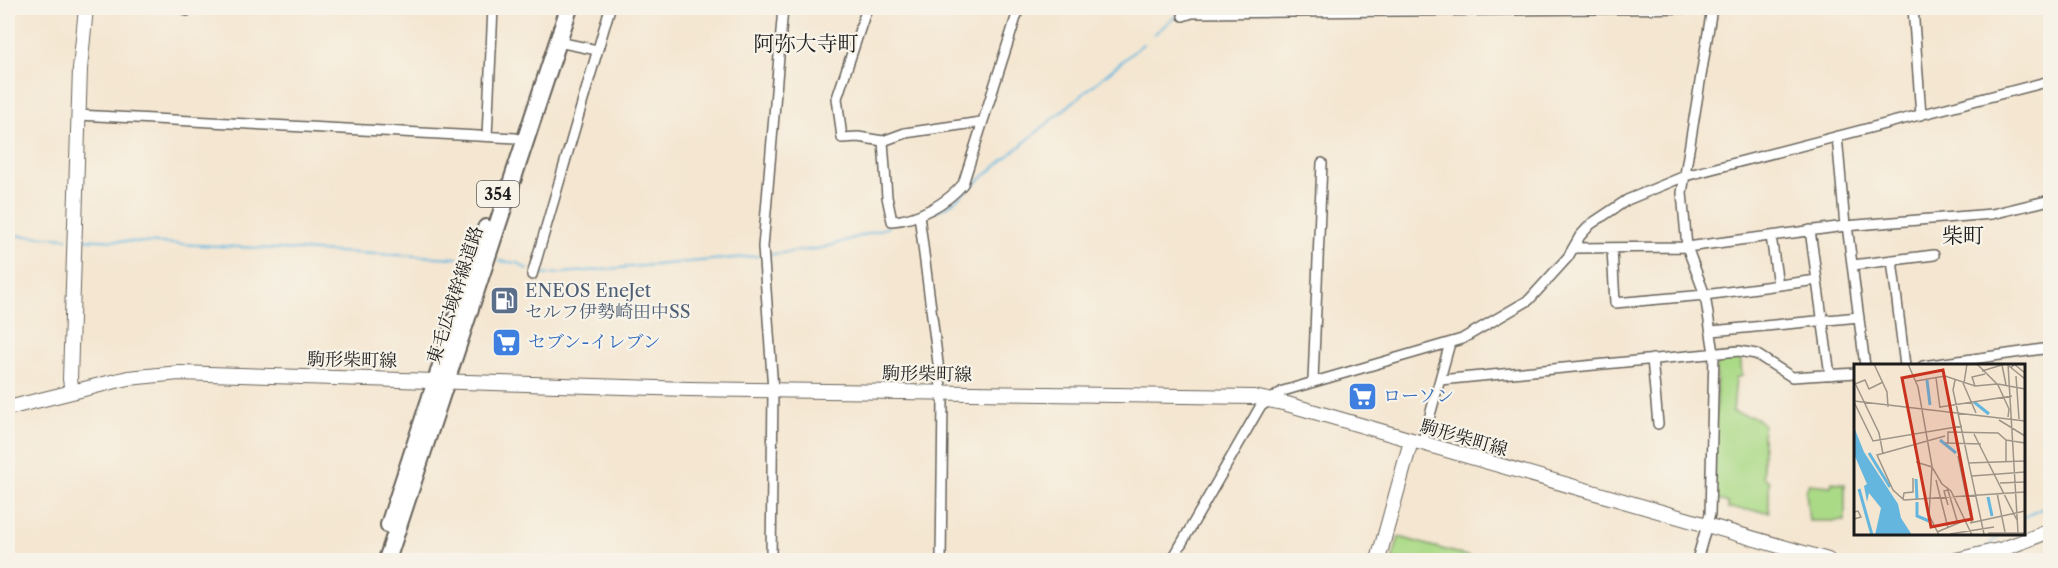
<svg xmlns="http://www.w3.org/2000/svg" width="2058" height="568" viewBox="0 0 2058 568" font-family="'Libre Caslon Text','Noto Serif JP',serif">
<style>
.green{fill:#abda87;stroke:#647b52;stroke-width:1.5}
.lines{fill:none;stroke-linecap:round;stroke-linejoin:round}
.stream{stroke:#64b6df;stroke-width:2}
.street-casing{stroke:#68635b;stroke-width:12}
.secondary-casing{stroke:#68635b;stroke-width:16}
.highway-casing{stroke:#68635b;stroke-width:20}
.street{stroke:#fff;stroke-width:9}
.secondary{stroke:#fff;stroke-width:14}
.highway{stroke:#fff;stroke-width:16}
.labels{text-anchor:middle;stroke-width:4.5;stroke-linejoin:round;paint-order:stroke}
.shield{fill:#f7f3e8;stroke:#5e5c59;stroke-width:1.5}
.shield-label{font-size:16px;font-weight:bold;fill:#1c1c1c}
.service-label{font-size:18px;fill:#4e5e75;stroke:#f7f3e8;text-anchor:start}
.street-label{font-size:18px;fill:#1c1c1c;stroke:#f7f3e8}
.shop-label{font-size:18px;fill:#366cbe;stroke:#f7f3e8;text-anchor:start}
.quarter-label{font-size:21px;fill:#1c1c1c;stroke:#f7f3e8}
.inset-river{fill:none;stroke:#64b6df;stroke-width:3}
.inset-road{fill:none;stroke:#9e9588;stroke-width:1.5}
.view{fill:#c8321e;fill-opacity:0.15;stroke:#c8321e;stroke-width:3}
.inset-edge{fill:none;stroke:#1c1c1c;stroke-width:3}
</style>
<rect width="100%" height="100%" fill="#f7f3e8"/>
<filter id="ink" filterUnits="userSpaceOnUse"><feTurbulence type="fractalNoise" baseFrequency=".0167" numOctaves="2"/><feDisplacementMap in="SourceGraphic" scale="12" xChannelSelector="R" yChannelSelector="G"/><feConvolveMatrix kernelMatrix="1 2 1 2 8 2 1 2 1" color-interpolation-filters="sRGB"/></filter>
<filter id="wash" filterUnits="userSpaceOnUse"><feTurbulence type="fractalNoise" baseFrequency=".008" numOctaves="4" result="noise"/><feDisplacementMap in="SourceGraphic" scale="24" xChannelSelector="R" yChannelSelector="G"/><feGaussianBlur stdDeviation="1.35" result="paint"/><feColorMatrix in="noise" values="0 0 0 0 0 0 0 0 0 0 0 0 0 0 0 0 0 1.4 0 .05"/><feComposite in="paint" operator="in"/></filter>
<g filter="url(#wash)">
<rect width="100%" height="100%" fill="#f4e6d0"/>
<path class="green" d="M1740,353L1742,376L1736,378L1733,412L1756,418L1763,424V477L1769,481V512L1728,508V503L1714,498L1717,356Z
M1832,482L1845,484V521H1809L1806,491L1809,484L1831,486Z
M1399,537L1482,560H1392Z"/>
<g class="lines">
<path class="stream" d="M1153,35L1186,8
M936,211L948,206L1143,44
M8,235L68,238
M80,239L457,258
M767,255L822,248L889,227
M499,261L518,263L528,270
M539,275L758,256
M2024,517L2050,505
M1989,545L2000,534"/>
</g>
</g>
<g filter="url(#ink)">
<g class="lines">
<defs>
<path id="street" d="M867,8L837,98L842,138L858,137L883,141L905,133L981,122
M1913,8L1921,115
M187,11V8
M1183,16L1192,13L1707,8
M558,42L597,50
M78,115L516,138
M487,136L493,8
M1837,136L1845,226
M883,141L887,197L892,221C917,220 947,203 963,184L1019,8
M919,215L943,402L941,560
M1847,225L1865,366
M1810,230L1830,375
M1771,236L1778,285
M1574,248L1687,247L1845,226L1992,214L2050,200
M1612,249L1615,303L1705,295L1817,280
M1892,260L1905,366
M1853,265L1934,255
M532,275L610,8
M1712,331L1859,317
M1652,359L1658,424
M1923,366L2050,348
M1440,380L1739,351L1756,354L1792,377L1856,373
M1313,381L1322,163
M1422,444L1450,343
M771,560L773,390L763,247L783,8
M1172,560L1260,407L1283,391L1462,339L1529,300L1568,257L1580,236L1591,224L1627,200L1685,176L2050,81
M1697,560L1710,514L1714,353L1705,295L1687,247L1682,193L1712,8"/>
<path id="secondary" d="M72,392L70,379L80,69L86,8
M8,408L128,378L179,373L688,389L1254,397L1287,404L1828,560
M1378,560L1411,441
M1956,560L2003,549L2050,531"/>
<path id="highway" d="M389,525L486,228
M387,560L569,8"/>
</defs>
<use href="#street" class="street-casing"/>
<use href="#secondary" class="secondary-casing"/>
<use href="#highway" class="highway-casing"/>
<use href="#street" class="street"/>
<use href="#secondary" class="secondary"/>
<use href="#highway" class="highway"/>
</g>
</g>
<defs>
<symbol id="fuel-square" viewBox="-11 -11 22 22"><rect x="-9" y="-9" width="18" height="18" rx="4" fill="#5c6f8a" stroke="#f7f3e8"/><path d="M-5.5-6h7V0h2V4h1.3V-2.5L3-4.5l.8-.8L6-3V5H2.5V1h-1V6h-7ZM-4.2-4.7v3.2H.2V-4.7Z" fill="#fff"/></symbol>
<symbol id="supermarket-square" viewBox="-11 -11 22 22"><rect x="-9" y="-9" width="18" height="18" rx="4" fill="#3f7fe0" stroke="#f7f3e8"/><path d="M-6-5.5h2.5l.6 2H6L4.5 2H-2.5L-4.4-4H-6ZM-1.5 3.2a1.3 1.3 0 1 0 .1 0ZM3 3.2a1.3 1.3 0 1 0 .1 0Z" fill="#fff"/></symbol>
</defs>
<g fill-rule="evenodd">
<use href="#fuel-square" x="488" y="284" width="33" height="33"/>
<use href="#supermarket-square" x="490" y="326" width="33" height="33"/>
<use href="#supermarket-square" x="1346" y="380" width="33" height="33"/>
</g>
<g class="labels">
<rect class="shield" x="477" y="181" width="42" height="26" rx="4.5"/>
<g class="shield-label">
<text x="498" y="200">354</text>
</g>
<g class="service-label">
<text x="525" y="297">ENEOS EneJet<tspan x="525" dy="21">セルフ伊勢崎田中SS</tspan></text>
</g>
<g class="street-label">
<text transform="translate(455 295) rotate(-72)" y="6">東毛広域幹線道路</text>
<text transform="translate(352 360) rotate(1)" y="6">駒形柴町線</text>
<text transform="translate(927 374) rotate(1)" y="6">駒形柴町線</text>
<text transform="translate(1464 438) rotate(16)" y="6">駒形柴町線</text>
</g>
<g class="shop-label">
<text x="528" y="348">セブン-イレブン</text>
<text x="1383" y="402">ローソン</text>
</g>
<g class="quarter-label">
<text x="806" y="51">阿弥大寺町</text>
<text x="1963" y="243">柴町</text>
</g>
</g>
<g transform="translate(1854 364)">
<rect width="171" height="171" fill="#f4e6d0"/>
<path d="M0,63L10,88L44,140L47,154L58,171H21L27,144L15,129L13,138L10,122L13,120L0,90Z" fill="#64b6df"/>
<path class="inset-river" d="M73,16L76,41M120,38L135,50M86,76L102,89M15,89L36,123M62,115L63,135M5,125L18,171M134,133L138,152M63,138V152L75,157"/>
<path class="inset-road" d="M20,0L33,28L34,43M54,0L64,23L78,102L75,151L85,171M123,0L144,21L155,45L154,53M154,0L164,169M148,1L152,21M155,2L171,15M157,4L160,0L171,9M128,7L151,0M162,12L165,55M82,14L86,44M101,16L99,26L130,170M0,17L25,69L29,90M62,17L91,12L121,22L143,20M109,19L122,49M110,19L113,0M1,20L11,16L15,25L29,18M144,20L171,25M121,22L118,13L131,10M0,37L171,57M0,38L19,77L108,62M86,43L158,32M145,56L171,72M120,70L163,156M91,72L23,91L39,126L50,136L171,128M152,76V97M91,79L127,80M94,79V68L144,69L152,76L171,79M104,92L118,159M62,98L78,103L88,120L97,127L118,171M114,99L171,97M118,112L171,108M82,116L94,164M146,119L171,118M93,123L104,160M94,126L90,127L94,141M143,129L151,168M49,135L50,129L59,128V114M0,148L4,147L7,153L0,155M116,159L171,147M83,168L107,158M134,169H171M96,170L140,163"/>
<path class="view" d="M89,6L118,155L77,163L48,14Z"/>
<rect width="171" height="171" class="inset-edge"/>
</g>
<rect width="2058" height="568" fill="none" stroke="#f7f3e8" stroke-width="30"/>
</svg>
